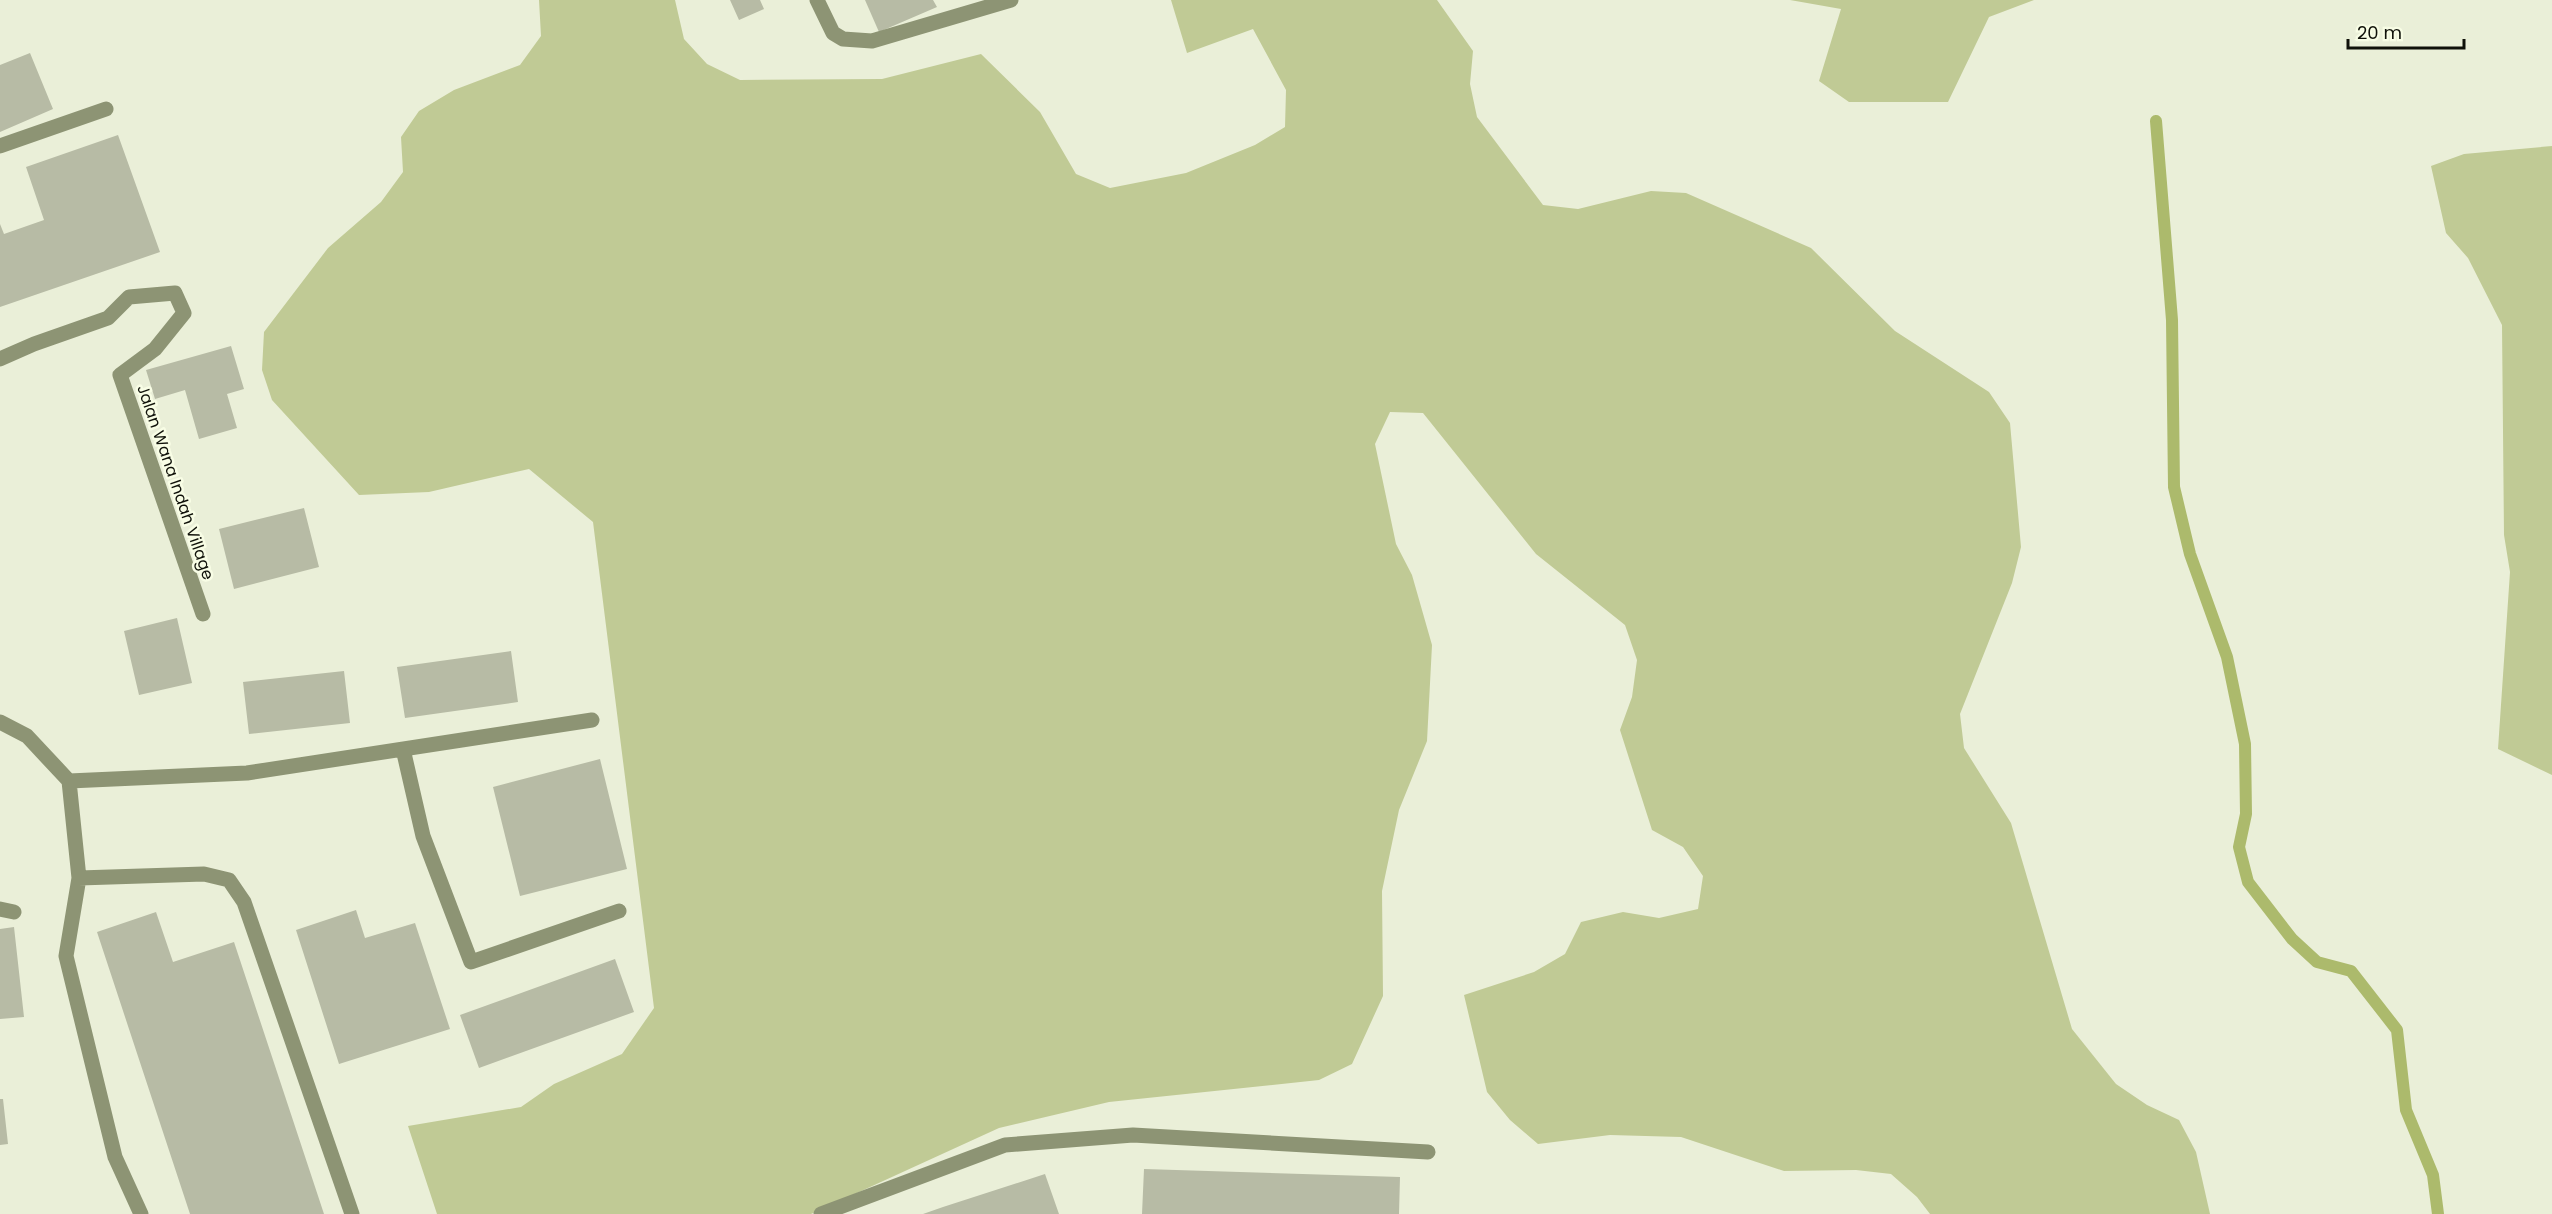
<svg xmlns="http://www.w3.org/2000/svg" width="2552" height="1214" viewBox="0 0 2552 1214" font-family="Poppins,sans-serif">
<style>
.green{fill:#c0ca95}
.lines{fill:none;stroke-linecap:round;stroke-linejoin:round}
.stream{stroke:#acba6c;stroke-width:12}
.building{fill:#b7bba5}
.minor{stroke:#8d9474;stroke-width:15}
.labels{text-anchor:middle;stroke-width:5;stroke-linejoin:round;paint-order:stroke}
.street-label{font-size:16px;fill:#0f1109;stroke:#f8fde5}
</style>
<rect width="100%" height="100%" fill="#eaefd8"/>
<path class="green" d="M539,0H675L684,39L707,64L740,80L882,79L981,54L1040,112L1076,174L1110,188L1186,173L1255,145L1285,127L1286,90L1253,29L1187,53L1171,0H1437L1473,51L1470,84L1477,117L1543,205L1578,209L1651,191L1686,193L1811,248L1895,331L1989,392L2010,423L2021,547L2012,583L1960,714L1964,748L2011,823L2072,1029L2116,1084L2147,1105L2179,1120L2196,1152L2210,1214H1930L1917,1197L1891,1174L1856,1170L1784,1171L1681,1137L1610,1135L1538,1144L1510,1120L1487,1092L1464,995L1534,972L1565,954L1581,922L1623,912L1659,918L1698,909L1703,876L1683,847L1652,830L1620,730L1632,697L1637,660L1625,625L1536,554L1423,413L1390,412L1375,444L1396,544L1412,575L1432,645L1427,741L1399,810L1382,891L1383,996L1352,1064L1319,1080L1109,1102L999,1128L811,1214H437L408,1126L521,1107L554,1084L622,1054L654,1008L593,522L529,469L429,492L359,495L272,400L262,370L264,332L328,248L381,202L403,172L401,137L419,111L454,90L520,65L541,36Z
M1790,0H2034L1989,17L1948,102H1849L1819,81L1841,9Z
M2552,146V775L2498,749L2510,572L2504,535L2502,325L2468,258L2446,233L2431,166L2464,154Z"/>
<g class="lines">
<path class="stream" d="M2156,121L2172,320L2174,487L2190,554L2227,657L2245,744L2246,814L2239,847L2248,882L2292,939L2317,962L2351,971L2397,1030L2406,1110L2433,1175L2438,1214"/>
</g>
<path class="building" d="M730,0H760L764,9L739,20Z
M865,0H933L937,7L879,32Z
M30,53L53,109L0,132V65Z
M118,135L160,252L0,307V224L4,234L44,220L26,167Z
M231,346L244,389L227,394L237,428L199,439L185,390L155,399L146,370Z
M304,508L319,567L234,589L219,529Z
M177,618L192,683L139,695L124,631Z
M511,651L518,702L405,718L397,667Z
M344,671L350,723L249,734L243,682Z
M600,759L627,869L520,896L493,787Z
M356,910L365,938L415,923L450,1029L339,1064L296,930Z
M156,912L173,962L234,942L324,1214H190L97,932Z
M14,927L24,1017L0,1019V929Z
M615,959L634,1012L479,1068L460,1015Z
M0,1099H3L8,1144L0,1145Z
M1144,1169L1400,1177L1399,1214H1142Z
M1045,1174L1059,1214H923L943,1207Z"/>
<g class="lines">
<path class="minor" d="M817,0L833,33L843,39L872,41L1011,0
M0,146L106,109
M0,359L34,344L108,318L129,297L175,293L184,313L155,349L120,375L203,614
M0,722L27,736L69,781L79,878L66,956L115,1157L141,1214
M403,749L423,836L471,962L619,911
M69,781L247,773L592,720
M79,878L204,874L229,880L244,902L352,1214
M0,909L14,912
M821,1214L1005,1145L1133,1135L1428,1152"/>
</g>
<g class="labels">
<g class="street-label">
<text transform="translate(176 482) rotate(71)" y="6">Jalan Wana Indah Village</text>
</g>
</g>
<path d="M2348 39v9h116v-9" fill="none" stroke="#0f1109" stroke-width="3"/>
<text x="2357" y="39" font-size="18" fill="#0f1109" stroke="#f8fde5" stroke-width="4.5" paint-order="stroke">20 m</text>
</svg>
